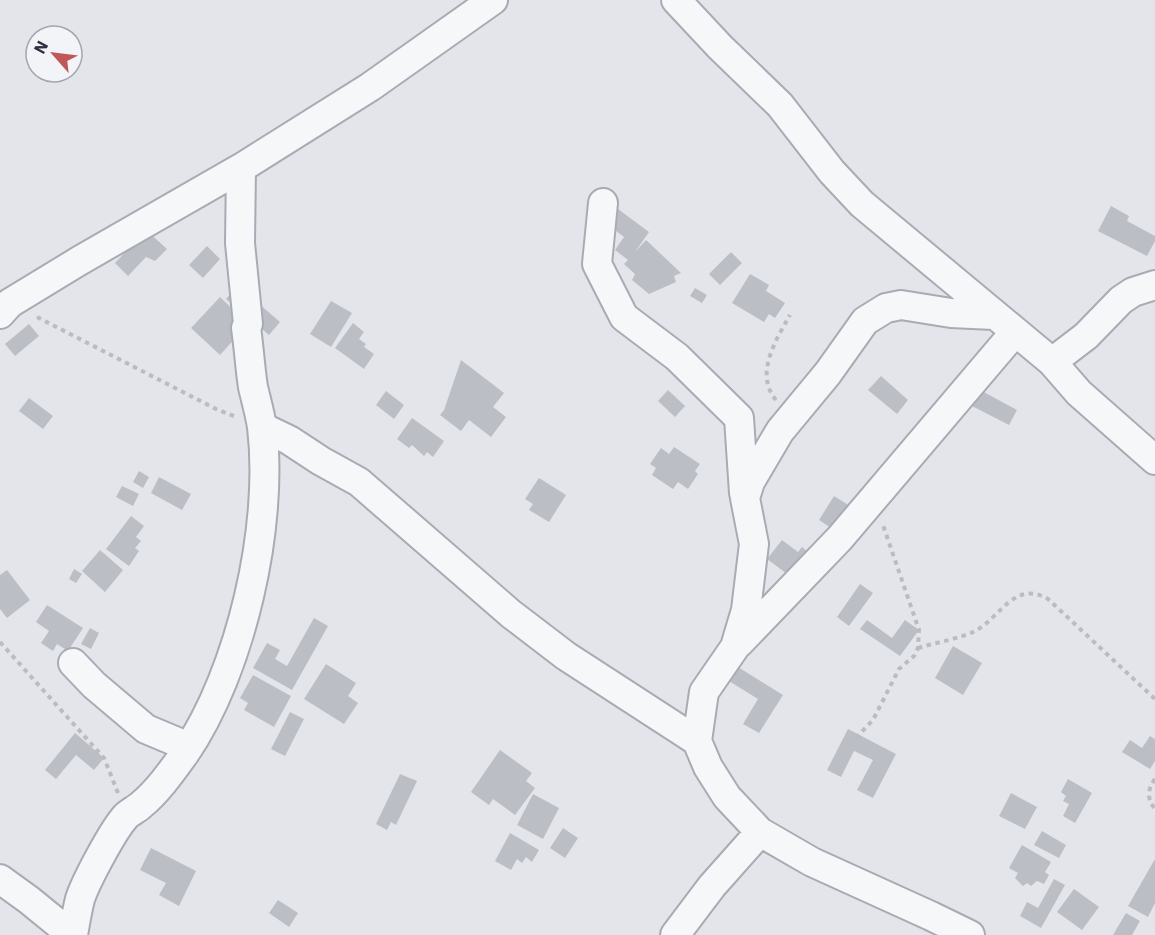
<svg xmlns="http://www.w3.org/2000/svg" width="1155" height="935" viewBox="0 0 1155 935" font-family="'IBM Plex Sans',sans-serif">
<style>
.building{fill:#bcbec6}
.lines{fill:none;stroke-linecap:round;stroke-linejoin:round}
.minor-casing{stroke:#a9abb4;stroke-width:32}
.path{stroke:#babcc2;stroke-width:4;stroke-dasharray:4.5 4.5;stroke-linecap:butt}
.minor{stroke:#f6f7f9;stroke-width:28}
</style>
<rect width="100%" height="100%" fill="#e4e5ea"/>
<path class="building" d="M1111,206L1129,216L1127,221L1155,236V241L1147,256L1098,231Z
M618,209L649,232L635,252L646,240L681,273L674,276L676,282L649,294L632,280L635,274L624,264L628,260L615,250L624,237L607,224Z
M146,230L167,249L155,261L146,257L128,276L115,263Z
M207,246L220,259L203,278L189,265Z
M731,252L742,263L720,285L709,274Z
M750,274L769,285L766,291L785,303L775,318L769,314L764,322L732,303Z
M246,275L260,287L251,297L280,322L269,335L226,299Z
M695,288L707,295L702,303L690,296Z
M220,297L248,324L220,355L191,328Z
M331,301L352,313L331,347L310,334Z
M353,323L364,332L359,339L366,344L364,347L374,354L364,369L335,348Z
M29,324L39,336L15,356L5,344Z
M461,360L504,393L493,407L506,417L491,437L469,420L461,431L440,415L444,410Z
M881,376L908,400L897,414L868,390Z
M668,390L685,406L675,417L658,401Z
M980,390L1017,410L1009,425L972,406Z
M386,391L404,405L394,419L376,405Z
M29,398L53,416L43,429L19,411Z
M412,418L444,441L433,457L427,452L424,456L412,445L409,448L397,439Z
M674,447L700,464L695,471L698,474L688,489L678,482L673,489L652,475L656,468L650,464L661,448L669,454Z
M139,471L149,477L143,488L133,482Z
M159,477L191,494L182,510L151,493Z
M539,478L566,495L549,522L529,510L533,504L525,499Z
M122,486L139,494L133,506L116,497Z
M834,496L850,506L834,530L819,520Z
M131,516L144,526L136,537L141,541L135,548L139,551L129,566L106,549Z
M782,540L798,552L802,547L812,555L794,579L767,559Z
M100,550L123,570L105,592L82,571Z
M74,569L82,574L76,583L69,579Z
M7,570L30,600L7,618L0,609V575Z
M860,584L873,593L849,626L837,617Z
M47,605L83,628L68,651L57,644L53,651L41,643L49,631L36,622Z
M314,618L328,626L292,690L253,668L267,643L280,650L275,659L287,666Z
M867,620L892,638L905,620L919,630L900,656L860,629Z
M90,628L99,633L91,649L81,644Z
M953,646L982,663L963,695L935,678Z
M326,664L356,683L348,696L358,703L344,724L304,699Z
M738,667L783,695L759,733L743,724L758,699L729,681Z
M253,675L291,696L274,727L244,710L248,703L240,698Z
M290,712L304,719L285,756L271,749Z
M848,729L896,754L873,798L857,790L873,760L854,751L841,777L827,770Z
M75,733L104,758L94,770L76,755L56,779L45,770Z
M1150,736L1155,739V761L1150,769L1122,752L1130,740L1142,748Z
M500,750L532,773L526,781L535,788L515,815L493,799L489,805L471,792Z
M400,774L417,781L396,825L391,822L387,830L376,824Z
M1068,779L1092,793L1075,823L1063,816L1069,804L1063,801L1066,796L1061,792Z
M1011,793L1037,807L1025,829L999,816Z
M533,794L559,808L543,839L517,825Z
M563,828L578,838L565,858L550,848Z
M1042,831L1066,845L1059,858L1034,845Z
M510,833L539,850L532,862L526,857L522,863L517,859L511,870L495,861Z
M1022,845L1051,862L1045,872L1049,875L1044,884L1037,881L1031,886L1027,883L1023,886L1015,878L1018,873L1009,868Z
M151,848L196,871L179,906L159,895L166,883L140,870Z
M1155,859V903L1148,917L1128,906Z
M1054,879L1065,885L1041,928L1020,916L1027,902L1038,908Z
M1074,889L1099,907L1082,930L1057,912Z
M278,900L298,913L289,927L269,913Z
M1126,913L1140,921L1132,935H1113Z"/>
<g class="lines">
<defs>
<path id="minor" d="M676,0L720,47L780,105L832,172L862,204L1052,362L1079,393L1155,460
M603,203L597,264L624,317L677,357L739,418L744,493
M0,314L10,303L79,261L241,168L370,87L493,0
M1052,362L1086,336L1121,300L1133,292L1155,285
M262,427L289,440L321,461L359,482L511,614L566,656L697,741
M739,643L840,538L1014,333
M73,663L94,685L146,729L189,747
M0,879L29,900L72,935
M73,935C75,923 77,911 80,899C86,881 113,830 126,816C130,812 137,809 141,805C158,791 172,771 185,753C241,671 274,526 262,427C260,414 256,400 253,387C250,368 249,348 246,328L248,324L240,243L241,168
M675,935L712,886L760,832
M970,935L931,916L812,862L760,832L727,797L708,767L697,741L704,692L735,647L746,610L754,544L745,498L750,482L780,431L828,373L865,321L886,308L901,305L951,313L994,315"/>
</defs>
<use href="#minor" class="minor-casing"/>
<path class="path" d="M37,317L216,409L236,417
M776,400C754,374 776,340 790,315
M0,642L104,758L118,793
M918,648C937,642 960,639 977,630C1001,616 1015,580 1048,599L1155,699
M856,738L873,720L899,669L914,656L918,648L919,630L883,525
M1155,779C1147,790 1147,799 1155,809"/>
<use href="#minor" class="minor"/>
</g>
<g transform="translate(54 54) rotate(298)"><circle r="28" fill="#f3f4f8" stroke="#a4a6af" stroke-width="1.5"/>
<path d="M0-4.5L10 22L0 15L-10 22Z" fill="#c05858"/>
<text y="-9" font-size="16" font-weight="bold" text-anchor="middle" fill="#2d3141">N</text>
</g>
</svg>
